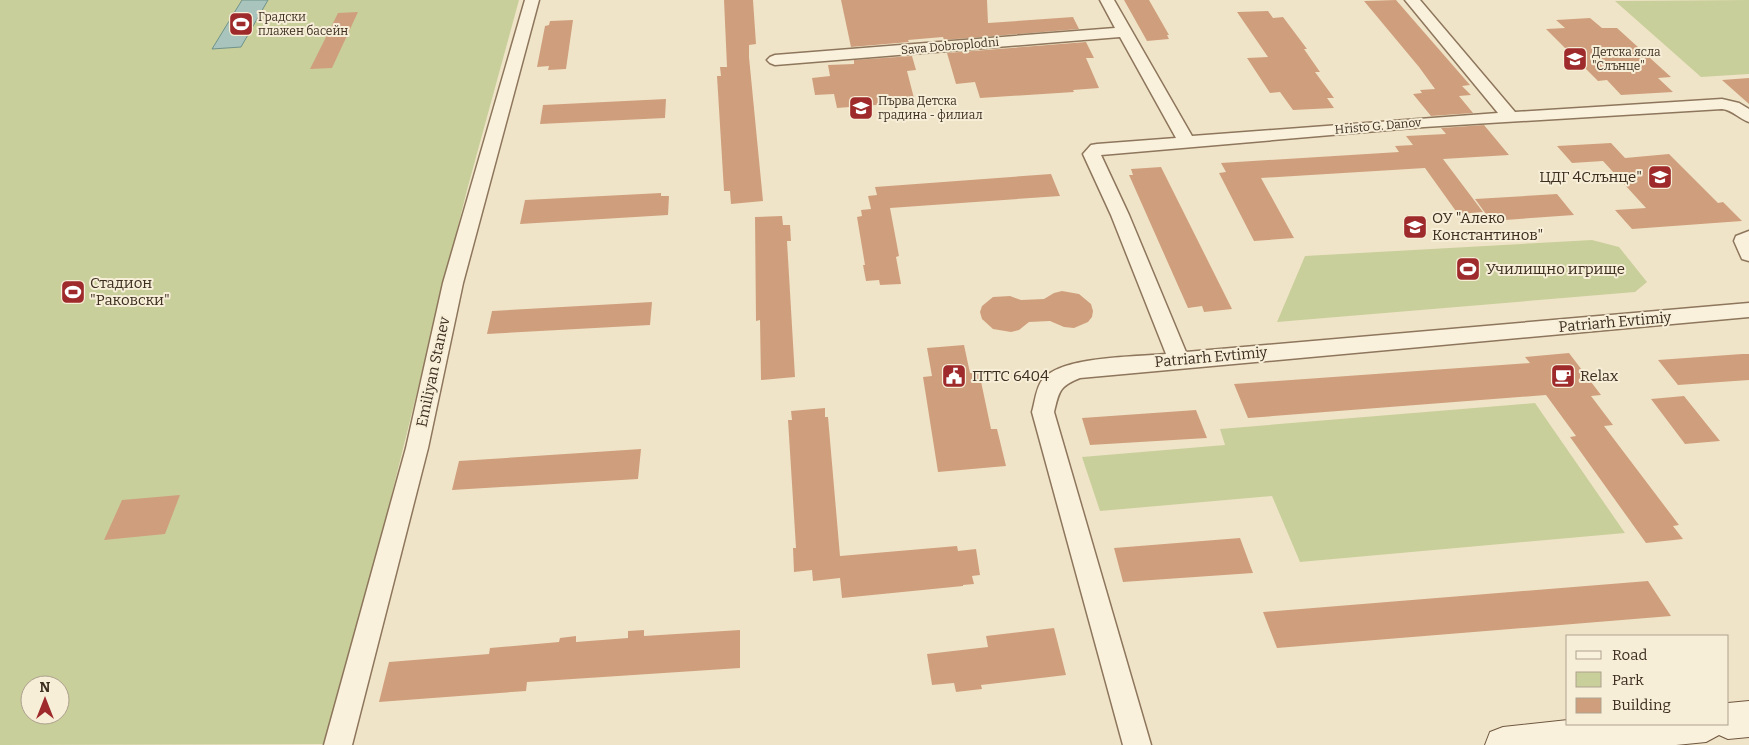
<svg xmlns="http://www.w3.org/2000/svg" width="1749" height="745" viewBox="0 0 1749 745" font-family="Bitter,serif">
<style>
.green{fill:#c9cf9b;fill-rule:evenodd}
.water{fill:#a9c4bc;stroke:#6f938a}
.building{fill:#cf9f7d}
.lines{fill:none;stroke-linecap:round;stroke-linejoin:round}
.street-casing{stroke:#8d765c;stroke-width:3}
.secondary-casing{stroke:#6f573f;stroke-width:2}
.street{fill:#faf1dc;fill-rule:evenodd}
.secondary{fill:#faf1dc;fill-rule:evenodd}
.labels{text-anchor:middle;stroke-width:4;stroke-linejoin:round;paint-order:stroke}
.far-poi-label{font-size:12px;fill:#3d2e20;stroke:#f7eed8;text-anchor:start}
.far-street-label{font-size:12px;fill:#3d2e20;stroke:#f7eed8}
.poi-label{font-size:15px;fill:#3d2e20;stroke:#f7eed8;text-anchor:start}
.street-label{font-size:15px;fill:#3d2e20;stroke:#f7eed8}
</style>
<rect width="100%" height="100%" fill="#f0e4c8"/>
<path class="green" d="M0,0H519L467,190L330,744L0,745ZM30,685H60V715H30Z
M1749,0V74L1701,77L1615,1Z
M1592,240L1619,247L1647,282L1635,292L1277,322L1305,256Z
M1535,403L1625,533L1300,562L1272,496L1100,511L1082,457L1225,445L1220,429Z"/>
<path class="water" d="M242,0H268L241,47L212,49Z"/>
<path class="building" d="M724,0H753L756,44L749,45V57L763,201L731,204L730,191H724L717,76H721L720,67H727Z
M841,0H987L988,23L1073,17L1079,29L944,40L943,37L908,40L909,42L851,47Z
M1124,0H1149L1169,35H1167L1169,39L1147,41Z
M1396,0L1470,85L1462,86L1471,95L1459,96L1473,113L1431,116L1413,94L1422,93L1420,90L1435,89L1419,67L1364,1Z
M1268,11L1273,18L1283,17L1307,49H1304L1320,72H1315L1334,98H1327L1334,108L1293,110L1280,92L1270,93L1247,58L1268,57L1237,12Z
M358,12L332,68L310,69L338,13Z
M1590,18L1602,28H1617L1671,77L1658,78L1673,92L1621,95L1607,80L1598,81L1546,29L1565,28L1556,20Z
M573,20L566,69L548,70L549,66L537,67L545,26L549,25L550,21Z
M1086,42L1094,58H1086L1099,88L1073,90L1074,92L980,98L975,82L956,84L947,53Z
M912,56L916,70L907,71L915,102L837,108L834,94L815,95L812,78L830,76L828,65L854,64V60Z
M1749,78V104L1722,80Z
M666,99L665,118L540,124L543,105Z
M1484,125L1509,155L1443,159L1483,212L1458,214L1425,168L1261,178L1294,238L1254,241L1219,173L1226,172L1221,163L1399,152L1395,146L1413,145L1406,136L1446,134L1441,128Z
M1611,143L1625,158L1669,154L1718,203L1723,202L1742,221L1632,229L1615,210L1646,208L1603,161L1572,163L1557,146Z
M1161,167L1232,309L1204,312L1202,306L1188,308L1129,175H1133L1131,169Z
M1051,174L1060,196L890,208L899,256L896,257L901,284L880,285L879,280L866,281L863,265H865L857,217L862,216L861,210L871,209L868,196L877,195L875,187Z
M661,193V196H669L668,215L520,224L525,200Z
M1557,194L1574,215L1491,221L1475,199Z
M782,216L783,225H790L791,241H787L795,377L761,380L760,320L756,321L755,217Z
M1062,291L1079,294L1091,304L1093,311L1092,317L1088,322L1074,328L1064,327L1050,321L1029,322L1019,330L1011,332L993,329L982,319L980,312L982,306L993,297L1010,296L1021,300L1044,299L1054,293Z
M652,302L650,325L487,334L492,311Z
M964,345L970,373L979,372L991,429H997L1006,466L938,472L923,377L932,376L927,348Z
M1569,353L1601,395L1591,396L1613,425L1604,426L1679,525L1673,526L1683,539L1646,543L1570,437L1576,436L1546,395L1248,418L1234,384L1530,363L1525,357Z
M1742,354H1749V380L1678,385L1658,360Z
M1684,396L1720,441L1685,444L1651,399Z
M825,408V417H828L840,556L957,546L958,551L976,549L980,575L972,576L974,584L963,585V586L842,598L840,578L813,581L812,570L794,572L793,548H796L788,420H792L791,411Z
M1196,410L1207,438L1090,445L1082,418Z
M641,449L638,479L452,490L459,461Z
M180,495L165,534L104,540L122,500Z
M1240,538L1253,573L1123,582L1114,548Z
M1648,581L1671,616L1277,648L1263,612Z
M1054,628L1066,675L981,685L982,689L956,692L954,683L932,685L927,654L988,647L986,636Z
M644,630V636L740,630V668L527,682L526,691L379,702L389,662L489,654L490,648L559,642L560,638L576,636V642L628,638V631Z"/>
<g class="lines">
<defs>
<path id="street" d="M525,0H539L463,283L428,448L352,745H324L406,448L443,283Z
M1100,0H1114L1192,136L1498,113L1405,0H1420L1515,112L1722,99L1739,103L1749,109V122C1739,119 1733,110 1722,109L1424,127L1101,155L1129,215L1186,352L1749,303V317L1080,378C1059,386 1059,392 1054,412L1151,745H1123L1032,412C1035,402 1036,387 1043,379C1063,356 1136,357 1166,354L1111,215L1083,154L1091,145L1097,144L1176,138L1120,37L775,65L770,63L767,60L770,57L775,55L1115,28Z
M1749,231V261L1742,259L1734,241L1736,236Z"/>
<path id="secondary" d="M1749,701V737L1728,739L1719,735L1706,742L1676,745H1485L1490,732L1503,727L1568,720V724H1728V703Z"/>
</defs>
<use href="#street" class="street-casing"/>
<use href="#secondary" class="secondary-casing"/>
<use href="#street" class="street"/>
<use href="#secondary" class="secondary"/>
</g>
<defs>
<symbol id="stadium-square" viewBox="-11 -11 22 22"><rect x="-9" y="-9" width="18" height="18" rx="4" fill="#9e2a2b" stroke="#f7eed8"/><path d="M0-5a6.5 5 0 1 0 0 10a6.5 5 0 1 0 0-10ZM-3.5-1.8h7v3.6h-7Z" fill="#fff"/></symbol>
<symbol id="school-square" viewBox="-11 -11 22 22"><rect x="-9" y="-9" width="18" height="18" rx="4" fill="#9e2a2b" stroke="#f7eed8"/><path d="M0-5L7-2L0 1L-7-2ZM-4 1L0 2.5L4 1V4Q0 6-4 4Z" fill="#fff"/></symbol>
<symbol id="civic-square" viewBox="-11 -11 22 22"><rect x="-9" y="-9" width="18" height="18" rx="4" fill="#9e2a2b" stroke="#f7eed8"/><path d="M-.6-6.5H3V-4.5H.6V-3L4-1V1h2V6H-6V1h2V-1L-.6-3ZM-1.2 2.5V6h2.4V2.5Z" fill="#fff"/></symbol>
<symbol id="cafe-square" viewBox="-11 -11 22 22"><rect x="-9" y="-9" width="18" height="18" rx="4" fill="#9e2a2b" stroke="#f7eed8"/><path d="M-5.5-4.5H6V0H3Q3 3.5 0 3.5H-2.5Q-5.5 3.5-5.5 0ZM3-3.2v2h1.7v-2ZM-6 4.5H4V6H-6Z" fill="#fff"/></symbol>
</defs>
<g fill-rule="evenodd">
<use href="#stadium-square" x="227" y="10" width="28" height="28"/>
<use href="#school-square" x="1561" y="45" width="28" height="28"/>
<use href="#school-square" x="847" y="94" width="28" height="28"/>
<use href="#school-square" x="1646" y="163" width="28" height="28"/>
<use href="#school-square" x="1401" y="213" width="28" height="28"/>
<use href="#stadium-square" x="1454" y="255" width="28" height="28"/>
<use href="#stadium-square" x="59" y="278" width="28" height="28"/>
<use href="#civic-square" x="940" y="362" width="28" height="28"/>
<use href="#cafe-square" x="1549" y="362" width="28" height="28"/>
</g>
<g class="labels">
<g class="far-poi-label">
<text x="258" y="21">Градски<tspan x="258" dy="14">плажен басейн</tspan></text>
<text x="1592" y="56">Детска ясла<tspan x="1592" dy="14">"Слънце"</tspan></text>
<text x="878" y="105">Първа Детска<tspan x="878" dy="14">градина - филиал</tspan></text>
</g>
<g class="far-street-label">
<text transform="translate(950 46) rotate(-5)" y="4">Sava Dobroplodni</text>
<text transform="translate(1378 126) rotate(-5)" y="4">Hristo G. Danov</text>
</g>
<g class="poi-label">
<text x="1642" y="182" text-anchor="end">ЦДГ 4Слънце"</text>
<text x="1432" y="223">ОУ "Алеко<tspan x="1432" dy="17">Константинов"</tspan></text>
<text x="1486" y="274">Училищно игрище</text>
<text x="90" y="288">Стадион<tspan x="90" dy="17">"Раковски"</tspan></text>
<text x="972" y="381">ПТТС 6404</text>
<text x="1580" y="381">Relax</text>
</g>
<g class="street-label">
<text transform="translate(1615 322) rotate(-5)" y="5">Patriarh Evtimiy</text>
<text transform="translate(1211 357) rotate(-5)" y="5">Patriarh Evtimiy</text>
<text transform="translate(433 372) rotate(-78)" y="5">Emiliyan Stanev</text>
</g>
</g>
<rect x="1566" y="635" width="162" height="90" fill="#f7eed8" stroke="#ada18e"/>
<rect x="1576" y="651" width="25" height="8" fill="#faf1dc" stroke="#ada18e"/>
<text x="1612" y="660" font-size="15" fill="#3d2e20">Road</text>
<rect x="1576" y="672" width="25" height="15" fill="#c9cf9b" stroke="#ada18e"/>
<text x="1612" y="685" font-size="15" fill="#3d2e20">Park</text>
<rect x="1576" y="698" width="25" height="15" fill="#cf9f7d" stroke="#ada18e"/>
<text x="1612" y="710" font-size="15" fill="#3d2e20">Building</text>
<g transform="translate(45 700)"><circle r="24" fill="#f7eed8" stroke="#ada18e"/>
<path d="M0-4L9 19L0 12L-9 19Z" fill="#9e2a2b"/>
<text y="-8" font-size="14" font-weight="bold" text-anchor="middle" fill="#3d2e20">N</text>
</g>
</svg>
